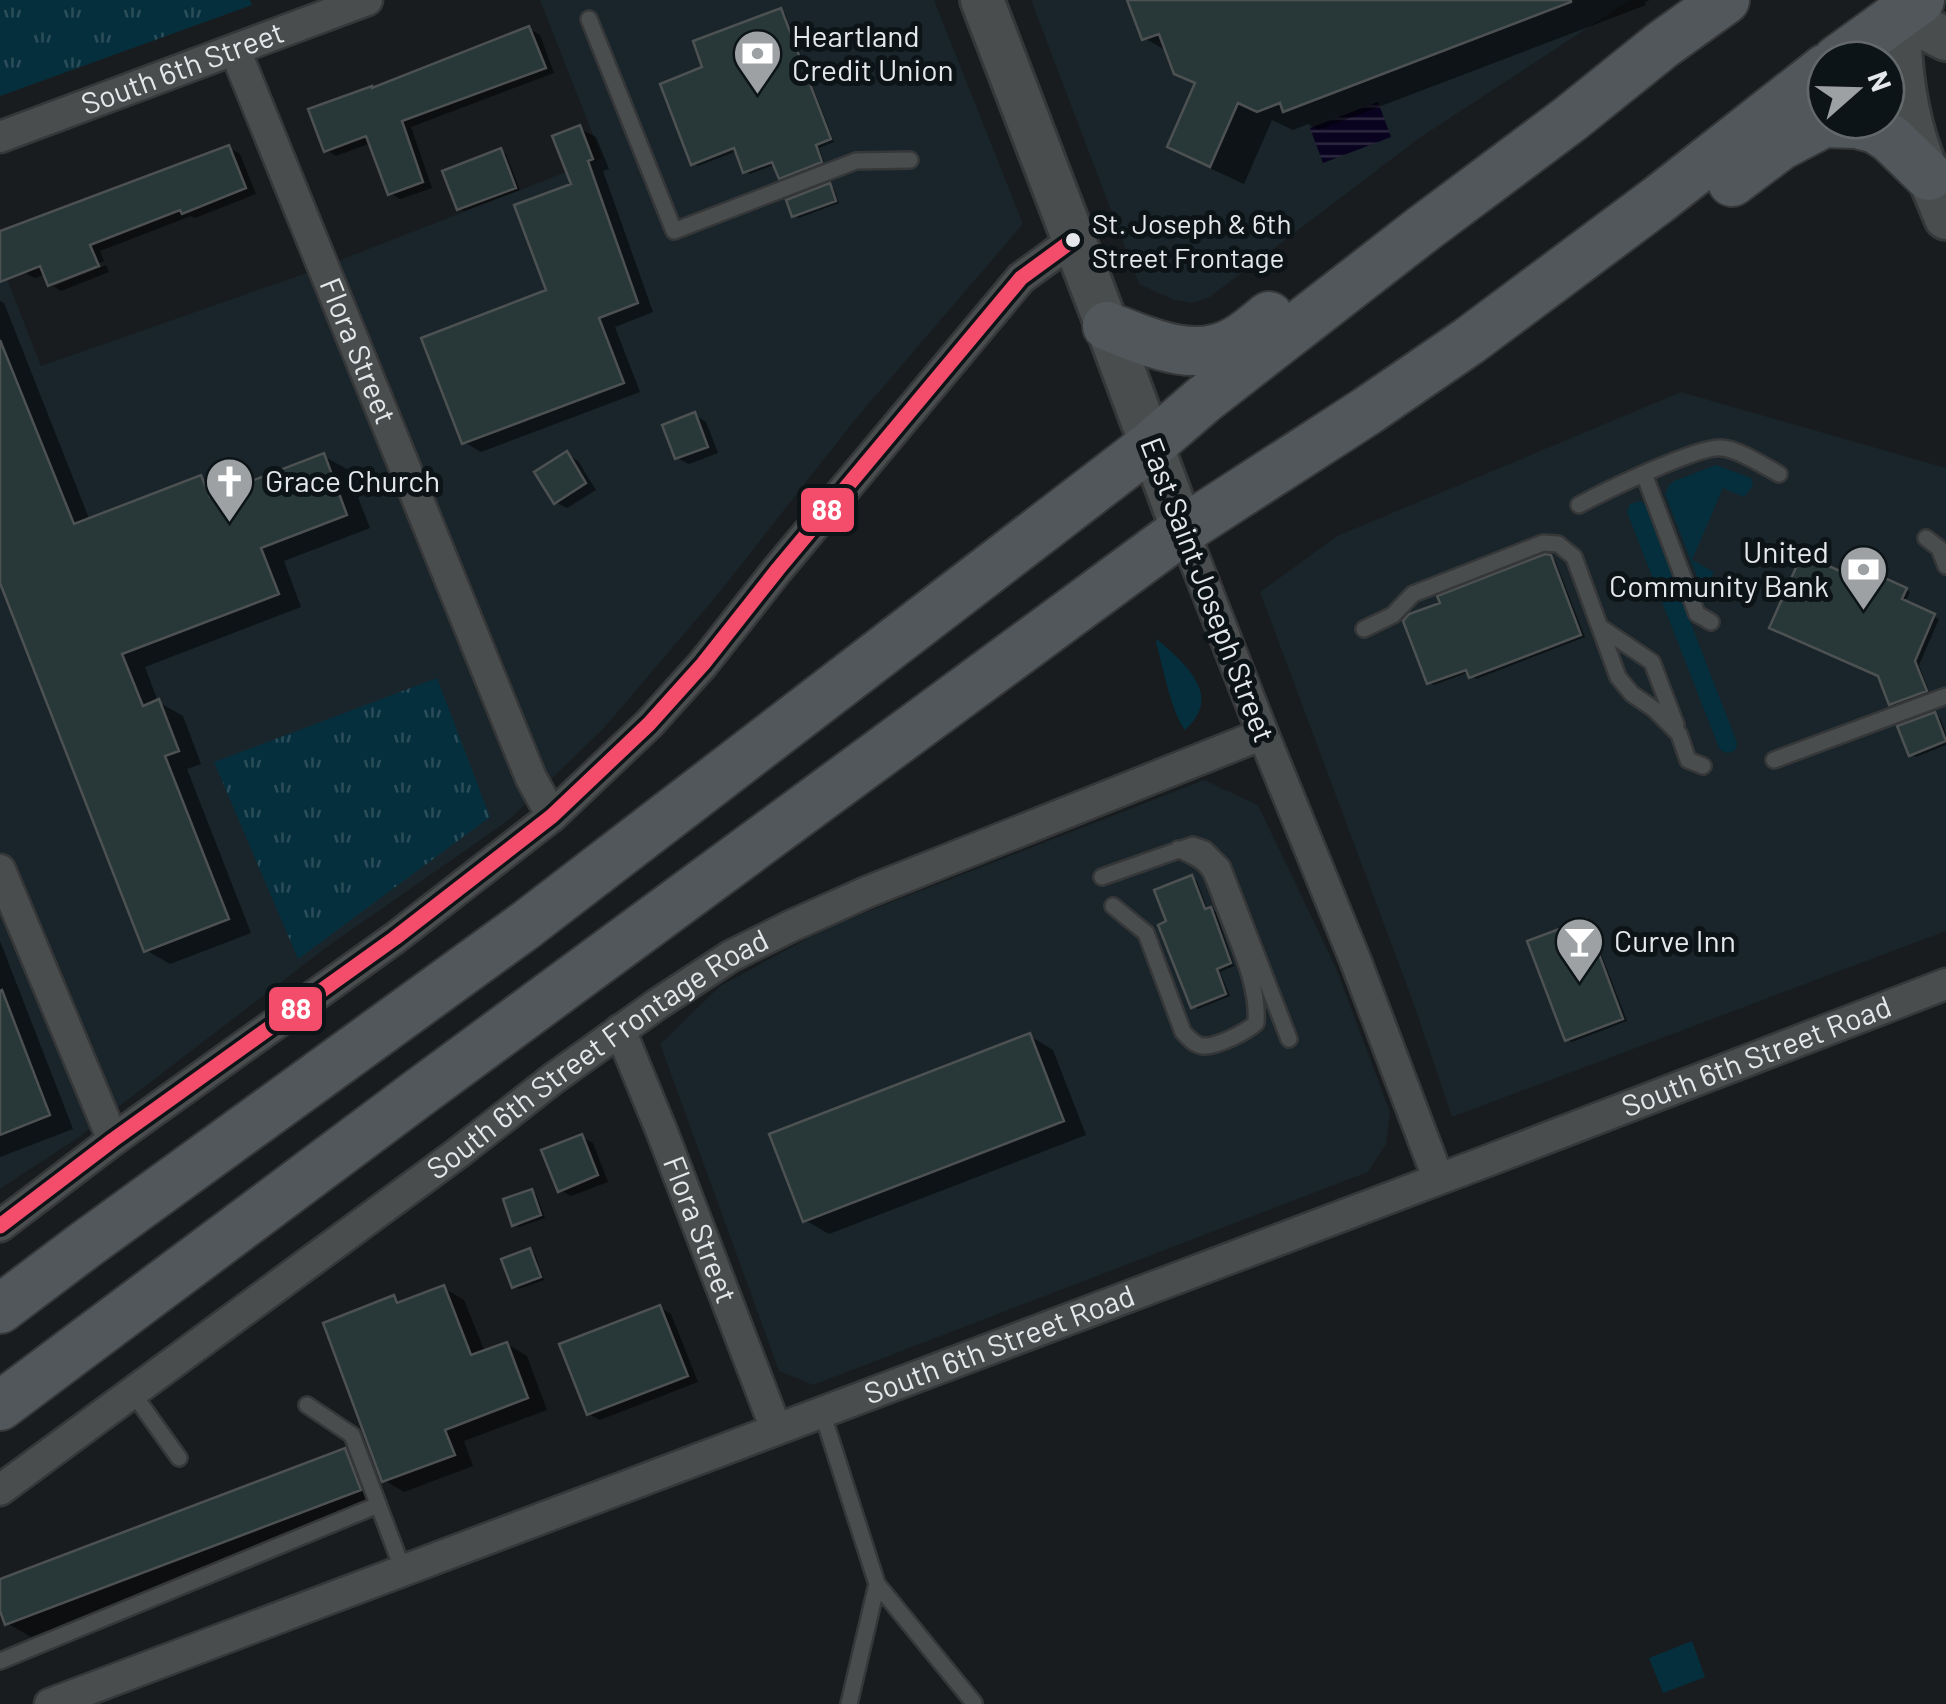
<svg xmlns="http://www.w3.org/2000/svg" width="1946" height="1704" viewBox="0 0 1946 1704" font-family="Barlow,sans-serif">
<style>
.built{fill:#19252a}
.grass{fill:#062f3d}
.park{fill:url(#park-tufts)}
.water{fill:url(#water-rules)}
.shadow{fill:#0007}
.building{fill:#283839;stroke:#4d5152;stroke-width:2.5}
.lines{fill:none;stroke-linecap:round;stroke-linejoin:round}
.lane-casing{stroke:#353738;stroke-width:20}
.street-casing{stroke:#353738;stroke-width:35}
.secondary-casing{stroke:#353738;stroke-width:48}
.primary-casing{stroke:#353738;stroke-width:52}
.lane{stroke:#4a4d4e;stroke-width:15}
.street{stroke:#4a4d4e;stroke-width:30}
.secondary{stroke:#4a4d4e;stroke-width:42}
.primary{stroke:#52575b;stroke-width:48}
.bus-1-casing{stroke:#0d1417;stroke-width:22}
.bus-1{stroke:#f44d6c;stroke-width:15}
.bus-dot{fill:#e4e8ea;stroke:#0d1417;stroke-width:4}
.labels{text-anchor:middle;stroke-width:10;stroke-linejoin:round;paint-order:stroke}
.bus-label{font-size:28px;fill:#e4e8ea;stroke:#0d1417;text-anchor:start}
.poi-label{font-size:30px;fill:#e4e8ea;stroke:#0d1417;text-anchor:start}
.street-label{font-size:30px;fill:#e4e8ea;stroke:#0d1417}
.line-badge{stroke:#0d1417;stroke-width:4}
.badge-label{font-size:28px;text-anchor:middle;font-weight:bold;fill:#fff}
</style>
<defs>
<pattern id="park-tufts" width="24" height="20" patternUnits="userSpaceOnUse" patternTransform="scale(2.5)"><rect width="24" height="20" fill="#062f3d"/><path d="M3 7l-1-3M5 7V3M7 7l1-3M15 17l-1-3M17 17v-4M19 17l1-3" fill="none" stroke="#2a4d59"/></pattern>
<pattern id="water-rules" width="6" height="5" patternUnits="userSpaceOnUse" patternTransform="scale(2.5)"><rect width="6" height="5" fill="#09031f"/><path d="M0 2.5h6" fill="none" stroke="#2d2840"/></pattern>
</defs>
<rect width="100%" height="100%" fill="#181c1e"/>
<path class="built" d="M540,0H934L1023,224L854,421L719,593L604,728L509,820L327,947L79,1137L0,1189V261L41,366L312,271L602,158Z
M1031,0H1630L1418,139L1210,297L1192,303L1174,300L1139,284Z
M1681,392L1946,468V931L1452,1117L1413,1002L1260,592L1337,536Z
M1204,780L1258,805L1336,968L1390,1112L1386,1144L1368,1172L813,1385L779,1371L660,1044L720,986L828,927Z"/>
<path class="grass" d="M1716,465L1751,478L1753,485L1744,497L1723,488L1692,560L1714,572L1706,588L1702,589L1665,494L1669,485L1674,481Z
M1640,501L1645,504L1737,743L1736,749C1730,754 1724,754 1719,748L1627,512L1630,504Z
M1157,639C1185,664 1224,695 1185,730C1171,712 1163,666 1156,643Z
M1692,1641L1705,1677L1663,1693L1649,1658Z"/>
<path class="park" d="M0,0H250L252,5L0,96Z
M437,678L490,817L298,959L214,762Z"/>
<path class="water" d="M1378,102L1391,137L1323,163L1310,128Z"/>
<path class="shadow" d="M1130,0H1650L1645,2L1646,5L1318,130L1308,124L1293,130L1272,120L1244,184L1203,165L1170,146L1197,84L1176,72L1169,52L1144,38Z
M780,10L785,13L834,142L819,148L825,164L785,180L781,177L774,165L750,174L745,171L737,151L698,166L693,163L705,69Z
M529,29L540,35L554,73L411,127L432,188L400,199L390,193L371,143L336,156L326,150Z
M579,128L596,137L609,169L603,171L653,312L615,327L640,392L481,452L464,442L549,292L574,185Z
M228,147L240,154L256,194L195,218L191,216L100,251L104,261L54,281V286L106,265L109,272L61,291L50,284L46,274L35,278L23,272Z
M501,151L506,154L520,190L464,211L459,209Z
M829,186L834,189L839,203L799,218L794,215Z
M0,301L4,303L90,521L201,478L225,491L323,456L347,469L370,528L284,561L301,607L145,667L158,702L183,716L201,764L187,769L251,933L170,964L146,950L0,573Z
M695,415L706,422L718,453L689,464L677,458Z
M567,454L578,461L596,490L567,508L555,502Z
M1550,557L1555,560L1585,637L1476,679L1469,672L1434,685L1429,683Z
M1852,579L1906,590L1910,592L1905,603L1939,619L1919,665L1930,694L1896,706L1891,703Z
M1935,715L1940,718L1946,734V745L1916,757L1911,754Z
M1192,878L1197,881L1208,911L1211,909L1216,912L1234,966L1220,972L1230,996L1198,1009L1193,1006L1169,922Z
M1586,922L1590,925L1627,1021L1572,1042L1567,1039Z
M0,941L73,1129L0,1157Z
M1030,1036L1053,1050L1086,1135L829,1234L805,1220Z
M582,1137L593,1143L608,1182L571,1196L560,1190Z
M531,1191L536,1194L545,1218L519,1227L514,1224Z
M530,1251L535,1254L544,1280L519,1289L514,1286Z
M444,1288L464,1300L485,1352L507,1344L527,1356L547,1410L464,1441L473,1466L404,1492L384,1480L394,1298L403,1304Z
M660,1307L671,1314L698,1382L600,1420L589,1414Z
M345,1451L368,1465L383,1503L31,1637L7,1623L0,1604V1582Z"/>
<path class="building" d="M1127,0H1571V2L1283,112L1280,103L1257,112L1238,103L1210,167L1167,147L1195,83L1174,74L1159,34L1142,40Z
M781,8L831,139L816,145L822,162L779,179L772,162L743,173L734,148L691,165L660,84L702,67L693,41Z
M529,26L546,68L402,121L423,182L388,195L366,136L324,152L308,109L372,86V88Z
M580,125L593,159L588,161L638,303L599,318L624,383L462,444L421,338L546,290L514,205L571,184L552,136Z
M229,145L246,188L182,214L180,210L90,245L99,266L48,286L40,266L0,282V231Z
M501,148L516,188L457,210L442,171Z
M830,183L836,201L792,217L786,200Z
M0,340L74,524L201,475L210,497L324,453L347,515L261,548L279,594L122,654L143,706L159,699L179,751L165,756L229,919L144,952L0,583Z
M695,412L708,447L675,459L662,425Z
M567,451L586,483L554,504L534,472Z
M1545,554L1551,555L1581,635L1469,678L1466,670L1427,684L1403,621L1409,614L1440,603L1437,596Z
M1802,554L1851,576L1856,565L1907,588L1902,599L1935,614L1915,661L1927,691L1889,705L1878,676L1769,628Z
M1935,712L1946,741L1909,756L1897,726Z
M1192,875L1205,909L1211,907L1231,963L1217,969L1226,994L1191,1008L1158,925L1166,921L1154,890Z
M1586,919L1623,1019L1565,1041L1527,941Z
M2,990L50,1115L0,1135V991Z
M1030,1033L1064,1121L803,1222L769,1134Z
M582,1134L598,1175L558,1192L541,1150Z
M532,1189L541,1215L512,1226L503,1199Z
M530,1248L541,1277L512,1288L501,1259Z
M444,1285L471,1355L507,1342L528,1398L445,1430L455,1455L382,1482L323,1323L394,1295L397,1303Z
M660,1305L688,1376L587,1415L559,1344Z
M345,1448L361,1490L5,1625L0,1611V1579Z"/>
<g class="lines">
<defs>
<path id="lane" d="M589,19L674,231L856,161L910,160
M1644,474L1697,614L1711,622
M1579,505C1603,492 1699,445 1722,448C1738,449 1764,466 1779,474
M1926,538L1939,548L1946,566
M1600,627L1652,662L1676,725
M1364,629L1393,615L1413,594L1543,543L1558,544L1574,557L1618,677L1632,694L1654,709L1679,734L1688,760L1703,766
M1774,760L1946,696
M1102,877L1193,845L1205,849L1222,866L1289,1039
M1113,906L1146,933L1183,1032C1189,1038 1194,1045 1203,1046C1217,1047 1246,1032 1256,1023C1259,985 1238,943 1225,908C1220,896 1216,882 1210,871C1203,859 1189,855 1178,849
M132,1392L179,1458
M307,1405L352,1435L403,1570
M822,1412L877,1584L974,1703
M0,1661L378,1505
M849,1704L877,1584"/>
<g id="street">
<path id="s1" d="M235,50L531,778L552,816"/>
<path id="s2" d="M0,137L367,0"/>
<path d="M1183,530L1263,734L1356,962L1438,1178"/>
<path d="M0,870L113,1140"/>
<path id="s3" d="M620,1030L662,1132L776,1429"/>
<path d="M0,1226L113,1140L395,938L552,816L649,724L703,664L778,569L1021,278L1073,240"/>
<path id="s4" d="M0,1490L458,1153L554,1078L656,1005L731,956L791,926L867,892L1263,734"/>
<path id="s5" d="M50,1704L1487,1161L1946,984"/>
</g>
<path id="secondary" d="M982,0L1107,326L1183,530
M1946,39L1899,15C1899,55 1903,97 1914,135C1922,163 1935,191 1946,218"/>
<path id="primary" d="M1837,60L1920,0
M1732,182L1780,146L1824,123L1857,124L1876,129L1891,139L1929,176
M1107,326C1148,342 1195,365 1237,340C1248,334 1259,324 1269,316
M0,1309L85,1245L526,925L1151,445L1203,400L1423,229L1570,119L1662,45L1725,0
M0,1406L424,1089L1183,530L1367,411L1469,341L1658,200L1826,68"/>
</defs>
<use href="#lane" class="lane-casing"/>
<use href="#street" class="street-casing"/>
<use href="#secondary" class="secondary-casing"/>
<use href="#primary" class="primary-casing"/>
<use href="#lane" class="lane"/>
<use href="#street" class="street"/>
<use href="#secondary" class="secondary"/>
<use href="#primary" class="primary"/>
<defs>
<path id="bus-1" d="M0,1226L113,1140L395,938L552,816L649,724L703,664L778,569L1021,278L1073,240"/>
</defs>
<use href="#bus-1" class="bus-1-casing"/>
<use href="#bus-1" class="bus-1"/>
</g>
<defs>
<symbol id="bank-pin" viewBox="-11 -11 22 30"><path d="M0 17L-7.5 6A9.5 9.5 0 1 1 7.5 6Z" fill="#9da1a3" stroke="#0d1417"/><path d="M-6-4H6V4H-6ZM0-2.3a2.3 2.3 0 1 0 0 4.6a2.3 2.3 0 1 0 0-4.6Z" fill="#fff"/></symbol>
<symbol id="church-pin" viewBox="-11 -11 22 30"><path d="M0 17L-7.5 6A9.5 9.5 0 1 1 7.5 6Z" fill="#9da1a3" stroke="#0d1417"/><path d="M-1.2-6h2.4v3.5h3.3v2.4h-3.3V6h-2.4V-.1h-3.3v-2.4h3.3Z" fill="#fff"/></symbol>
<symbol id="bar-pin" viewBox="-11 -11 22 30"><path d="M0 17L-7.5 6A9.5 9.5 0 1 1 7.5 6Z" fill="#9da1a3" stroke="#0d1417"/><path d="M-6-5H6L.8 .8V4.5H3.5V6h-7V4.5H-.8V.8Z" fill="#fff"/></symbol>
</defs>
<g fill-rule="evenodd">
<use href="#bank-pin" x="730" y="26" width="55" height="75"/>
<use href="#church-pin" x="202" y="454" width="55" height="75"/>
<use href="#bank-pin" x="1836" y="542" width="55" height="75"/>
<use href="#bar-pin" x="1552" y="914" width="55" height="75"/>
</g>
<circle class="bus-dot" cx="1073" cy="240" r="9"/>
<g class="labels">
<g class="bus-label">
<text x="1092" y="234">St. Joseph &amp; 6th<tspan x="1092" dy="34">Street Frontage</tspan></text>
</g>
<g class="poi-label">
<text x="792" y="47">Heartland<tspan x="792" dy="34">Credit Union</tspan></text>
<text x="265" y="492">Grace Church</text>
<text x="1829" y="563" text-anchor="end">United<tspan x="1829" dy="34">Community Bank</tspan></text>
<text x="1614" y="952">Curve Inn</text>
</g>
<g class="street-label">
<text dy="10" stroke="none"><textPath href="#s2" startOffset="195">South 6th Street</textPath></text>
<text dy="10" stroke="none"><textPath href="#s1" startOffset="325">Flora Street</textPath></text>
<text transform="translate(1207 590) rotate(69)" y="10">East Saint Joseph Street</text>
<text dy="10" stroke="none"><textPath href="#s4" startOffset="740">South 6th Street Frontage Road</textPath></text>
<text dy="10" stroke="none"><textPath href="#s5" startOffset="1825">South 6th Street Road</textPath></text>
<text dy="10" stroke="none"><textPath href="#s3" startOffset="215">Flora Street</textPath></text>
<text dy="10" stroke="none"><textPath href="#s5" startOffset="1015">South 6th Street Road</textPath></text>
</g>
</g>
<g class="line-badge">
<rect x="799" y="486" width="57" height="48" rx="10" fill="#f44d6c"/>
<rect x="267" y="985" width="57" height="48" rx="10" fill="#f44d6c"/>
</g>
<g class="badge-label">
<text x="827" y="520">88</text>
<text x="296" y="1019">88</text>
</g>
<g transform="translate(1856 90) rotate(70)"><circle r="48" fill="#0d1417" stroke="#63696b" stroke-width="2.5"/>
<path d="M0-8L18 38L0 25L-18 38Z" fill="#9da1a3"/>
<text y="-15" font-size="28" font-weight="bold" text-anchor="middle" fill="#e4e8ea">N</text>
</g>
</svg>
